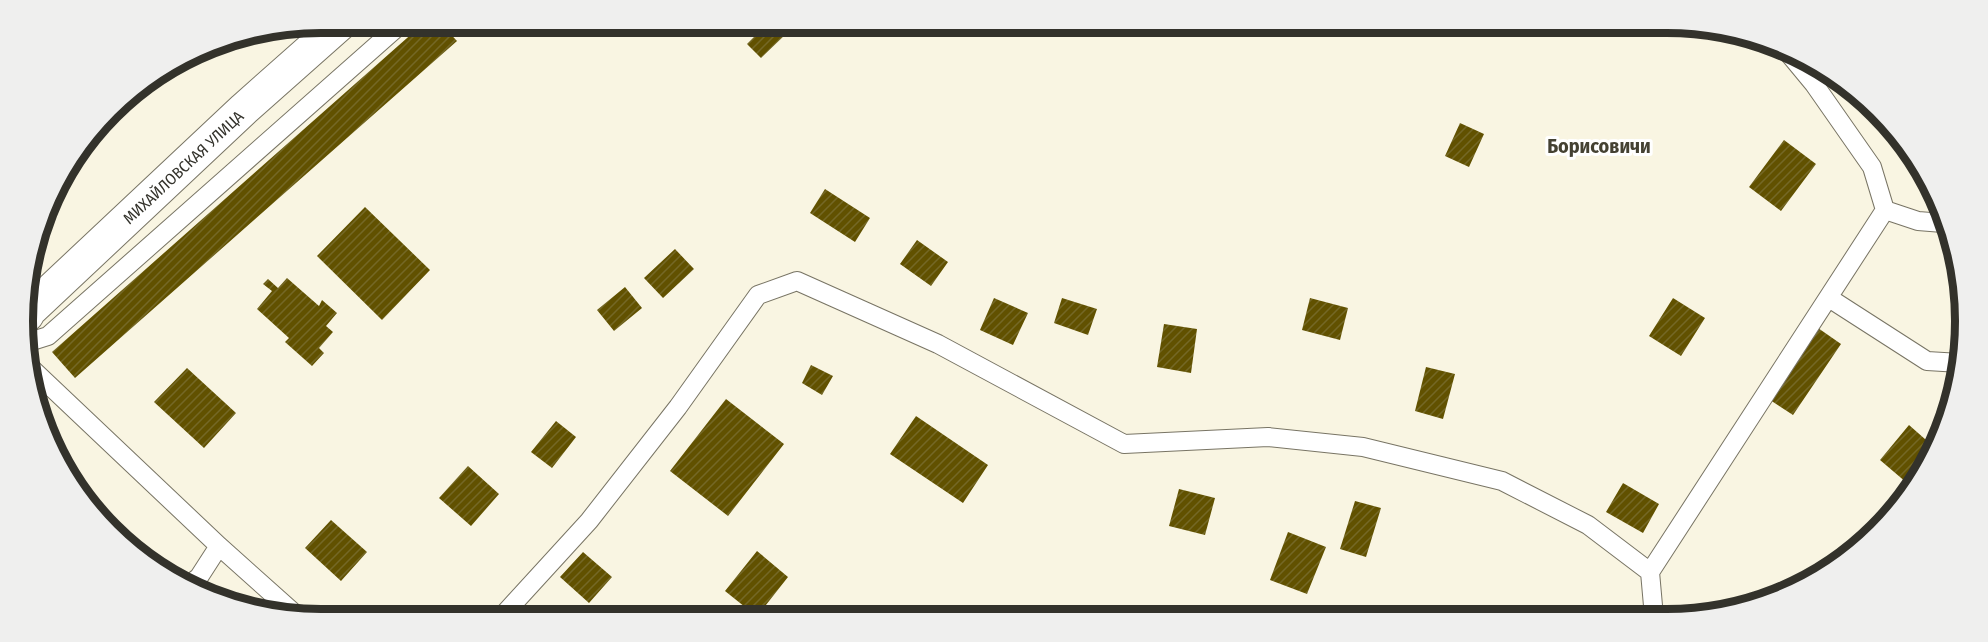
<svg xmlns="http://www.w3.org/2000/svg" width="1988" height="642" viewBox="0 0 1988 642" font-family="'Fira Sans Condensed',sans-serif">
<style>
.building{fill:url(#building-hatch)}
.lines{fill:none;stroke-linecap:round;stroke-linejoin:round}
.service-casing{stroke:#787464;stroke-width:20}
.minor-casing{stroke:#787464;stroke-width:35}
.service{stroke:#fff;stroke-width:18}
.minor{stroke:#fff;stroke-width:33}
.labels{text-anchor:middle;stroke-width:6;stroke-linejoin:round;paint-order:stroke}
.street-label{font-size:16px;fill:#33322b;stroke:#fff}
.quarter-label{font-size:20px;font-weight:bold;fill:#444132;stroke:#fff}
.rim{fill:none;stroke:#33322b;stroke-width:8}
</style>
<defs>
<pattern id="building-hatch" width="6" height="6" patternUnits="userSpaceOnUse" patternTransform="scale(1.5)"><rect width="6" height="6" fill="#615100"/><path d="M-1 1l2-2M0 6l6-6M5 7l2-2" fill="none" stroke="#746826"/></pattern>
</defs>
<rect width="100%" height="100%" fill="#f9f5e2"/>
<path class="building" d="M424,23H440L457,41L75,378L52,352Z
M767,24H780L788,32L761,58L747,44Z
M110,116L114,120L92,140V139Z
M1460,123L1484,134L1469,167L1445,156Z
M1784,140L1816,164L1781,211L1749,187Z
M825,189L870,218L855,242L810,213Z
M365,207L430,270L382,320L317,256Z
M917,240L948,262L931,286L900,264Z
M675,249L694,269L663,298L644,278Z
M287,278L319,306L322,300L337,313L326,326L333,332L319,348L324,353L312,366L285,342L289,338L257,309L272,291L263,284L268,279L278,288Z
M625,287L642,308L614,331L597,310Z
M994,298L1028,313L1013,345L980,330Z
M1062,298L1097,309L1088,335L1054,323Z
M1310,298L1348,308L1340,340L1302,330Z
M1673,298L1705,318L1681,356L1649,336Z
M1164,324L1197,329L1191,373L1157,367Z
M1818,328L1841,344L1793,415L1770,400Z
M811,365L833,376L822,395L802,383Z
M1426,367L1455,374L1443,419L1415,411Z
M187,368L236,413L204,448L154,402Z
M726,399L784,444L728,516L670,471Z
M916,416L988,465L963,503L890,454Z
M556,421L576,437L552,468L531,452Z
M1909,425L1934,447L1931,456L1907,483L1880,460Z
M468,466L499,494L471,526L439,498Z
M1623,483L1659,504L1643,533L1606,512Z
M1179,489L1215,498L1205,535L1169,526Z
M1355,501L1381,508L1366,557L1340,549Z
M331,520L367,552L341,581L305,548Z
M1288,532L1326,547L1307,594L1270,580Z
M757,551L788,577L758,615H755L725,591Z
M583,552L612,577L589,603L560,577Z"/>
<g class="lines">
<defs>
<path id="service" d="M1885,210L1918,221L1943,223
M1829,298L1927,361L1960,363
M29,342L48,336L402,23
M31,368L219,546L295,614
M190,584L199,577L219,546
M504,614L589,521L678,407L758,295L797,281L938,344L1124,444L1268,437L1363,447L1502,481L1588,525L1650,572
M1654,617L1650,572L1885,210L1872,167L1814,84L1790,55"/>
<path id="minor" d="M27,315L29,311L244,109L341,23"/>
</defs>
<use href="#service" class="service-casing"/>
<use href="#minor" class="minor-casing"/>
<use href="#service" class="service"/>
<use href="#minor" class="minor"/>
</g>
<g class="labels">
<g class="street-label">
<text transform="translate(183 167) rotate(-43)" y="6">МИХАЙЛОВСКАЯ УЛИЦА</text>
</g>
<g class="quarter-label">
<text x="1599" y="153">Борисовичи</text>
</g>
</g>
<path d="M0 0H1988V642H0ZM321 33H1667A288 288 0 0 1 1955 321V321A288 288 0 0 1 1667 609H321A288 288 0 0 1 33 321V321A288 288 0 0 1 321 33Z" fill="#efefee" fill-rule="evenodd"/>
<path class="rim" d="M321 33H1667A288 288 0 0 1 1955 321V321A288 288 0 0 1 1667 609H321A288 288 0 0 1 33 321V321A288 288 0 0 1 321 33Z"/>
</svg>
